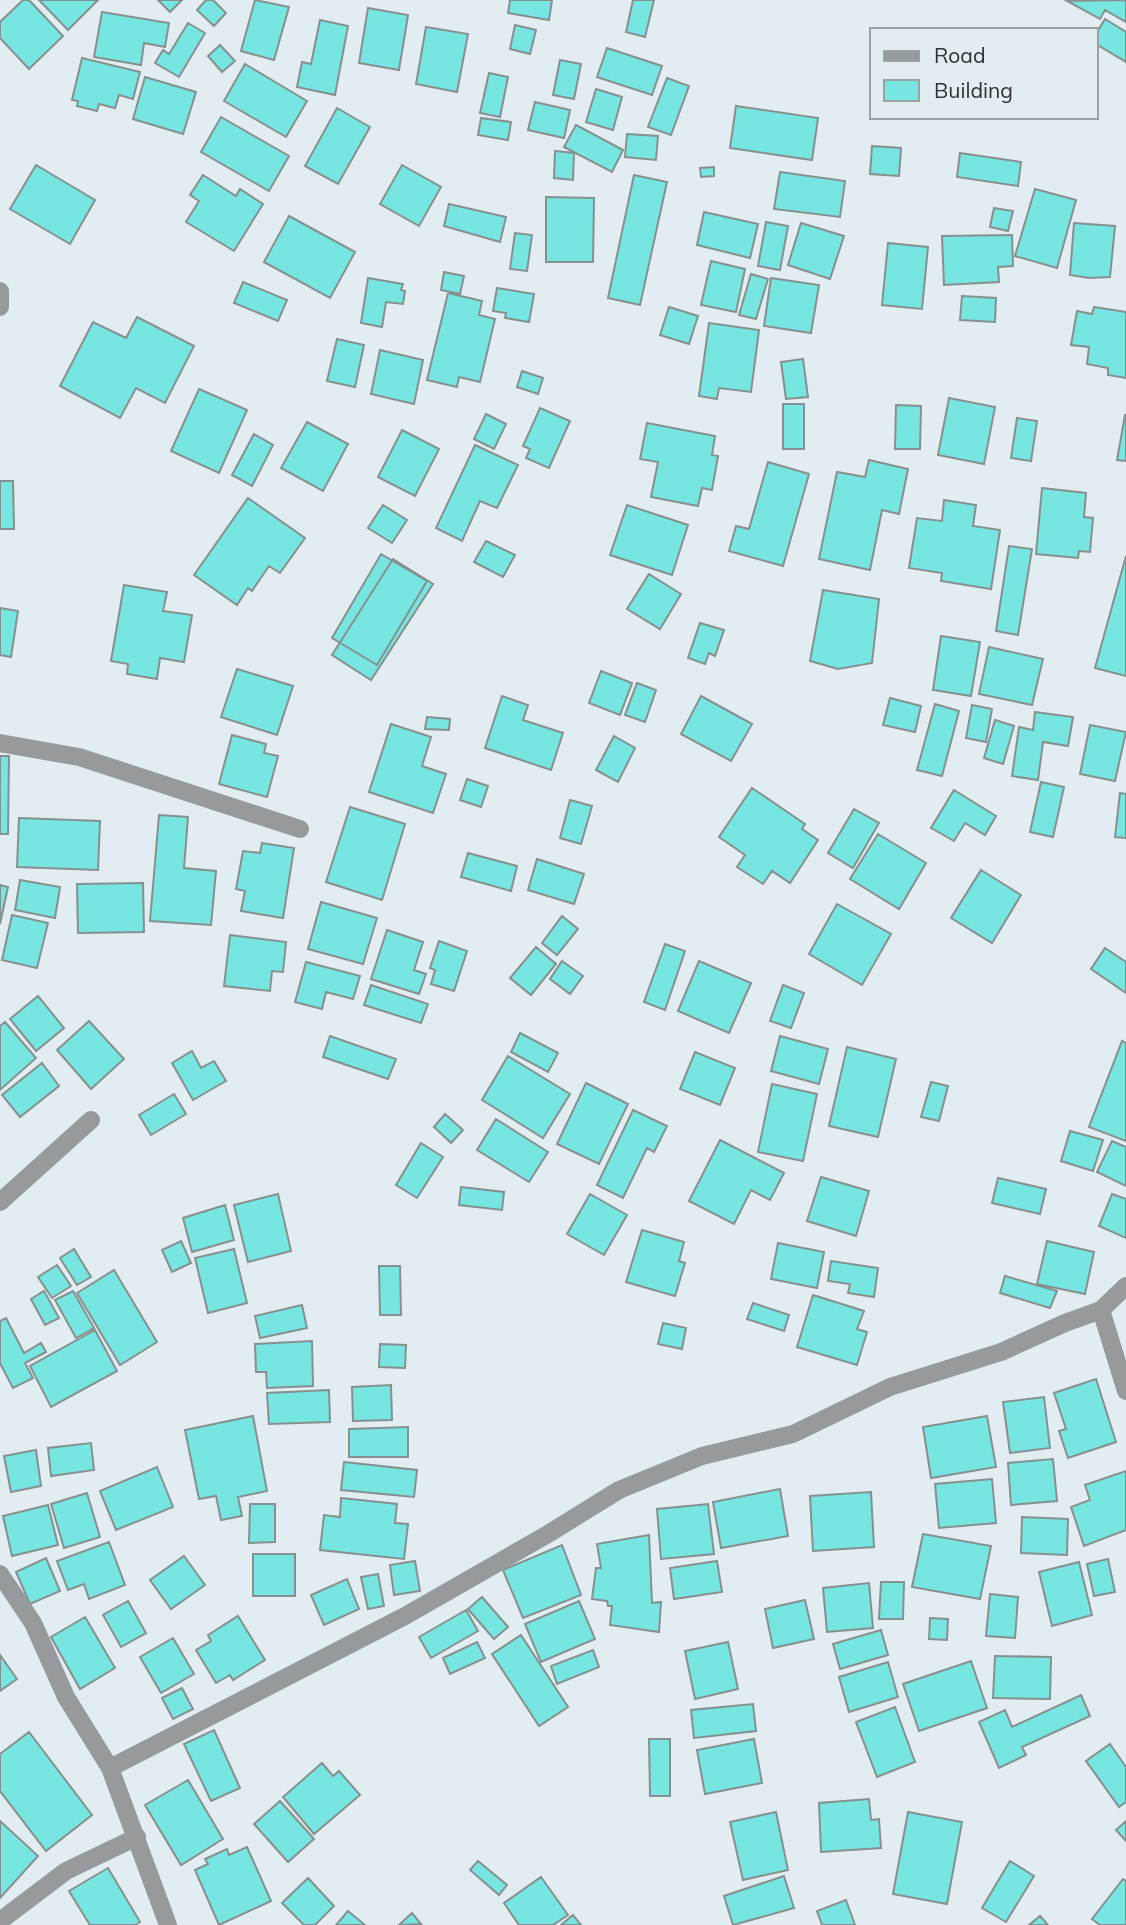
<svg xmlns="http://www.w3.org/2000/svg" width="1126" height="1925" viewBox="0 0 1126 1925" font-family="Mulish,sans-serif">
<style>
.building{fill:#78e6e0;stroke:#859190;stroke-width:2}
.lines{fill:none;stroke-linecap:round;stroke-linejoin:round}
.minor{stroke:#969a9d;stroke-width:18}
</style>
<rect width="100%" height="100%" fill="#e1edf0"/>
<path class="building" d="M23,0H29L63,36L29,69L0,38V22Z
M39,0H98L68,30Z
M158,0H182L170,12Z
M206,0H213L226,13L214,26L197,10Z
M255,0L289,7L274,60L241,51Z
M510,0H552L549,20L508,13Z
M633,0H654L645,37L626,32Z
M1126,0V22L1105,10L1100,19L1067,1Z
M368,8L408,15L399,70L359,63Z
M102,12L169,23L165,47L144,43L141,65L94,57Z
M1105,19L1126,32V62L1096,44V34Z
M320,20L348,26L335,95L297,87L302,62L311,64Z
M188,23L205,33L179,77L155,63L163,50L169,54Z
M515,25L536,30L530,54L510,49Z
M426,27L468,34L457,92L416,84Z
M220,45L235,61L222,72L208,56Z
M607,48L662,66L652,95L597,77Z
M82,58L140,72L133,99L119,95L115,108L99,104L97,111L77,106L78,101L72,100Z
M560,60L581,64L574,99L553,95Z
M245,64L307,101L286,137L224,101Z
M489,73L508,77L500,117L480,113Z
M145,77L196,92L183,134L133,119Z
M667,78L689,86L671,135L648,127Z
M596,89L622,97L613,130L586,122Z
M535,102L570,110L564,138L528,130Z
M736,106L818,118L812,160L730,148Z
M337,108L370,127L338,184L305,166Z
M221,117L289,156L269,191L201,152Z
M481,118L511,122L508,140L478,135Z
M576,125L623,150L612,172L564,147Z
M627,134L658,136L656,160L625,157Z
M872,146L901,148L899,176L870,174Z
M555,151L574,153L573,180L554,178Z
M960,153L1021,162L1018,186L957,177Z
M36,165L95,200L70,244L10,209Z
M402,165L441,187L419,226L380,204Z
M714,167V176L701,177L700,168Z
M780,172L845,181L840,217L774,209Z
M203,175L236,196L240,189L263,204L234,251L186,222L199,201L190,195Z
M634,175L667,182L640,305L608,298Z
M1035,189L1076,200L1057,268L1015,256Z
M546,197L594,198L593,262H546Z
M449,204L506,217L500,242L444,226Z
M994,208L1013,211L1008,231L990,227Z
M704,212L758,224L750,258L697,245Z
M289,216L355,252L330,298L264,262Z
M766,222L788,226L780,270L758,266Z
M801,223L844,236L830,279L788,265Z
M1074,223L1115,226L1110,277L1089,278L1070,275Z
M515,233L532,235L527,271L510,269Z
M1012,235L1013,266L998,267L999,282L944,285L942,236Z
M888,243L928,247L922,309L882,305Z
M711,261L745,269L736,312L701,305Z
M444,272L464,276L460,294L441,290Z
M751,274L768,279L756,319L739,315Z
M368,278L403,284L401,290L405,291L403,304L386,302L382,327L361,323Z
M771,278L819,285L811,333L764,326Z
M243,282L287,300L278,321L234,303Z
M497,288L534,294L529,322L505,318L506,313L493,311Z
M448,293L482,301L479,315L495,319L480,382L459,377L457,387L427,380Z
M962,296L996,298L995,322L960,320Z
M669,307L698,316L689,344L660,335Z
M1094,307L1126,312V378L1108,375V368L1087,364L1089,347L1071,345L1077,311L1092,314Z
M137,317L194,346L165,403L136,388L120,418L60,386L93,322L126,338Z
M709,323L759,330L751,392L719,388L717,399L699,396Z
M337,339L364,345L355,387L327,381Z
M380,350L423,360L414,404L371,394Z
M803,359L808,397L786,399L781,362Z
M522,371L543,378L538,394L517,387Z
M199,389L247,410L219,473L171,451Z
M949,398L995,407L984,464L938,455Z
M783,404H804V449H783Z
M896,405L921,406L920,449H895Z
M540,408L570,421L549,468L526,458L530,449L523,446Z
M486,414L506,424L494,449L474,439Z
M1125,415H1126V461L1117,460Z
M1017,418L1037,421L1031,461L1011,458Z
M307,422L348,444L323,491L281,468Z
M647,423L715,436L712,455L718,456L712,490L702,488L698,506L651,497L658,462L640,459Z
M402,430L439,449L415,496L378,477Z
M254,434L273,445L252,486L232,475Z
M475,445L518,465L497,508L480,501L462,541L436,528Z
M869,460L908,469L899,514L882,510L870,570L819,559L837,472L865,477Z
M768,462L809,474L783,566L729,551L736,526L749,529Z
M0,481H13L14,529H0Z
M1042,488L1086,493L1084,517L1093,518L1090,552L1079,551L1078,558L1036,554Z
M248,498L305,538L280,573L269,566L252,591L248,588L237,605L194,575Z
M944,500L976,505L973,526L1000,530L991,589L941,581L942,573L909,568L917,518L942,521Z
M383,505L407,520L392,543L368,528Z
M627,505L688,525L672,575L610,555Z
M486,541L515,555L503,577L474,562Z
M1009,546L1032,549L1018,635L996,631Z
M381,554L427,581L377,665L332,638Z
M1126,556V676L1095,668Z
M393,559L433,584L371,680L332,655Z
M649,574L681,594L660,629L627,609Z
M124,585L167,592L163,611L192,615L184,662L160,658L157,679L127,674L128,664L111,661Z
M823,590L879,599L872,663L838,669L810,661Z
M0,608L18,611L11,657L0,655Z
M700,623L724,630L715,656L709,653L705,664L688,658Z
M941,636L980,642L971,696L933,690Z
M989,647L1043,659L1032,705L979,694Z
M237,669L293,686L277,735L221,717Z
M601,671L632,683L620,715L589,703Z
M637,683L656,690L645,722L625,715Z
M502,696L528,705L523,720L563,733L551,770L485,748Z
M701,696L752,724L731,761L681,734Z
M890,698L921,706L915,732L883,725Z
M935,704L959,711L942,776L917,770Z
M972,705L992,709L986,742L966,738Z
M1035,712L1073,717L1068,746L1043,742L1038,780L1012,776L1019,727L1033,730Z
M427,717L450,719L449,730L425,729Z
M995,720L1014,726L1003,764L984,758Z
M391,724L431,737L422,766L446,774L433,813L369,792Z
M1090,725L1126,732L1115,781L1080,774Z
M232,735L266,744L264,753L278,756L267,797L219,784Z
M614,736L635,748L618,782L596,770Z
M0,756H9L8,834H0Z
M467,779L488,786L481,807L460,800Z
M1041,782L1064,787L1053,837L1030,832Z
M752,788L805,824L802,829L818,840L790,883L772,871L763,884L737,867L745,855L719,837Z
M954,790L996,816L985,835L965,823L954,841L931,828Z
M1120,793L1126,794V838L1115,837Z
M570,800L592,806L581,844L560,838Z
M350,807L405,824L382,900L326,882Z
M854,809L879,823L853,868L828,853Z
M159,815L188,817L184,868L216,871L211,925L150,921Z
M19,818L100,821L98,870L17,867Z
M878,834L926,863L899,909L850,879Z
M262,843L294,848L283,918L241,911L245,891L236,889L243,851L260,853Z
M468,853L517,866L511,891L461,877Z
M537,859L584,874L574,904L528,890Z
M981,870L1021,895L992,943L951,918Z
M20,880L60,887L55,918L15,910Z
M143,883L144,932L78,933L77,884Z
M0,885L8,887L0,924Z
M321,902L377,918L363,964L308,949Z
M837,904L891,934L862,985L809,954Z
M12,915L48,923L37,968L2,960Z
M562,916L578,929L557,955L542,943Z
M387,930L423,942L414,970L426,974L419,994L371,979Z
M230,935L286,942L283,972L272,971L270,991L224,986Z
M439,941L467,951L454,991L431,984L435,970L430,968Z
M665,944L685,951L665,1010L644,1002Z
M536,947L556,964L531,995L510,978Z
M1105,948L1126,962V993L1091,969Z
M562,961L583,976L570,994L550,979Z
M699,961L751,983L729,1033L678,1011Z
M306,962L360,976L353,999L326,992L322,1009L295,1002Z
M371,985L428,1004L421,1023L364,1005Z
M783,985L804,993L791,1028L770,1021Z
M38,996L64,1028L36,1051L10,1019Z
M89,1021L124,1059L91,1089L57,1050Z
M5,1022L36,1058L0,1090V1026Z
M520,1033L558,1053L548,1072L511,1052Z
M330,1036L396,1059L388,1079L323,1057Z
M780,1036L828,1049L819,1084L771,1071Z
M1122,1041L1126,1043V1141L1089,1127Z
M847,1047L896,1059L878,1137L829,1126Z
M192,1051L201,1068L214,1061L226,1081L193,1100L172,1063Z
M695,1052L735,1068L720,1105L680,1089Z
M508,1056L570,1094L543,1138L482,1100Z
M42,1063L59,1086L20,1117L2,1095Z
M931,1082L948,1086L939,1121L921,1117Z
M586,1083L628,1104L599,1164L557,1144Z
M772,1084L817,1094L803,1161L758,1152Z
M174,1094L186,1114L151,1135L139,1115Z
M633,1110L667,1126L654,1152L647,1148L623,1198L597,1185Z
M445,1114L463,1130L451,1143L434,1127Z
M496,1119L548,1152L529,1182L477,1150Z
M1070,1131L1103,1140L1093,1171L1061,1161Z
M720,1140L784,1173L770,1200L751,1190L734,1224L689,1201Z
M1112,1141L1126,1147V1186L1097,1172Z
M421,1143L443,1157L417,1198L396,1185Z
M821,1177L869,1191L856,1236L807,1221Z
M998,1178L1046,1189L1040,1214L992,1203Z
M461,1187L504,1192L502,1210L459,1205Z
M278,1194L291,1251L248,1262L234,1205Z
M590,1194L627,1215L604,1255L567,1234Z
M1112,1194L1126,1199V1238L1099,1226Z
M225,1205L234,1240L192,1252L183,1218Z
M642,1230L684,1242L679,1261L685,1263L675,1296L626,1282Z
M181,1241L191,1263L172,1272L162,1250Z
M1047,1241L1094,1252L1085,1294L1037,1284Z
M778,1243L824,1252L817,1288L771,1279Z
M74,1249L91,1277L77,1285L60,1258Z
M234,1249L247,1303L208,1313L195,1258Z
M831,1261L878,1268L874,1297L848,1293L850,1284L828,1281Z
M57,1265L71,1286L52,1298L38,1277Z
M379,1266H400L401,1315H380Z
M114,1270L157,1342L120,1365L77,1293Z
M1005,1276L1057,1291L1050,1308L1000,1293Z
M44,1291L59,1318L45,1325L31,1299Z
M73,1291L94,1328L76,1338L55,1300Z
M813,1295L864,1311L857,1329L867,1332L857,1365L797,1347Z
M753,1303L789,1315L784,1331L747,1319Z
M302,1305L307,1328L260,1338L255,1316Z
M6,1318L24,1353L41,1343L46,1352L25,1363L33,1378L13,1388L0,1363V1321Z
M663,1323L686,1328L682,1349L658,1344Z
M95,1330L117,1371L51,1407L30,1366Z
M312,1341L313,1386L267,1388L266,1372H256L255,1344Z
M380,1344L406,1345L405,1368L379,1367Z
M1096,1379L1116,1442L1068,1458L1059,1431L1066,1429L1054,1393Z
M391,1385L392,1420L353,1421L352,1387Z
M329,1390L330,1422L269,1424L267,1393Z
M1044,1397L1050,1448L1010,1453L1003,1402Z
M253,1416L267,1491L238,1497L242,1516L221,1520L216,1496L199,1499L185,1430Z
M987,1416L996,1467L931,1478L923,1427Z
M408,1427V1457H349V1429Z
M91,1443L94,1470L51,1476L48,1448Z
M36,1450L41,1486L11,1492L4,1456Z
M1053,1459L1057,1501L1011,1505L1008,1463Z
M344,1462L417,1470L414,1497L341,1490Z
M157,1467L173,1507L116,1530L100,1491Z
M1126,1471V1530L1084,1546L1071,1507L1090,1500L1085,1485Z
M992,1479L996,1523L939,1528L935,1484Z
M780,1489L788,1536L721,1548L713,1502Z
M871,1492L874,1547L813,1551L810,1496Z
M87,1493L100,1537L64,1548L51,1504Z
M341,1498L397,1504L395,1523L408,1524L404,1559L320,1550L324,1515L340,1517Z
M250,1504H275V1542L249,1543Z
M708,1504L714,1554L661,1559L657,1509Z
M48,1505L58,1545L12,1556L3,1516Z
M1022,1517L1068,1519L1067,1555L1021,1553Z
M923,1534L991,1546L980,1599L912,1587Z
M649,1535L652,1603L661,1602L659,1632L610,1625L612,1606H608L607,1601L592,1599L596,1568H601L597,1544Z
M109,1542L125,1585L89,1599L84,1584L68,1590L57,1561Z
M562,1545L581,1595L523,1618L503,1570Z
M253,1554H295V1596H253Z
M184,1556L205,1585L171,1609L150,1580Z
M46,1558L60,1591L30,1604L16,1572Z
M1108,1559L1115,1592L1094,1596L1087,1564Z
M415,1561L420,1591L394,1595L390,1565Z
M717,1561L722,1592L674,1599L670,1568Z
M1079,1562L1092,1615L1052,1626L1039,1572Z
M378,1574L384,1606L368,1609L361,1577Z
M347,1579L359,1609L324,1625L311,1595Z
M881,1582H904L903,1619H879Z
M869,1583L873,1628L827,1632L823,1588Z
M990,1594L1018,1597L1015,1638L986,1636Z
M482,1597L508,1627L494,1639L468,1609Z
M805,1600L814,1639L773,1648L765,1609Z
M128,1601L146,1633L121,1647L103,1615Z
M579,1601L595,1639L541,1662L525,1624Z
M466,1610L478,1631L431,1658L419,1637Z
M238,1616L265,1660L233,1680L230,1675L216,1683L196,1650L211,1641L208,1635Z
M85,1617L115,1668L80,1689L51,1637Z
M930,1618L948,1619L947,1640L929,1639Z
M881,1630L888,1655L840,1669L833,1644Z
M521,1635L568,1707L539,1726L492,1654Z
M173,1638L194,1674L161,1693L140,1657Z
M477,1642L485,1658L450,1674L443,1658Z
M728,1642L738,1689L695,1699L685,1651Z
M593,1650L599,1667L557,1684L551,1666Z
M0,1655L17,1679L0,1691Z
M995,1656L1051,1657L1050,1699L993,1698Z
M971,1661L987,1708L919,1731L903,1684Z
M888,1662L898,1697L849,1712L839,1677Z
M182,1688L193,1709L173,1719L162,1698Z
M1081,1695L1090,1716L1022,1747L1026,1755L999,1768L979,1722L1005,1710L1012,1727Z
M753,1704L756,1731L694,1738L691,1710Z
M895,1707L915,1762L877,1777L856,1722Z
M214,1730L240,1788L211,1801L184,1744Z
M29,1732L92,1815L46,1851L0,1791V1754Z
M649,1739H670V1796H650Z
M754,1739L762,1783L705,1794L697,1750Z
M1110,1744L1126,1767V1802L1119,1807L1086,1761Z
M322,1763L333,1776L339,1771L360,1795L314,1834L283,1797Z
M188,1780L223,1839L181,1865L145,1805Z
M869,1799L871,1820L879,1819L881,1848L821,1852L819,1803Z
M280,1801L314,1839L288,1862L254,1824Z
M776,1812L788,1870L743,1880L730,1822Z
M908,1812L962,1822L947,1904L893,1894Z
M0,1821L38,1856L0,1898Z
M1126,1821V1841L1116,1830Z
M247,1847L271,1901L219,1925L195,1870L208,1864L205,1859L227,1849L229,1855Z
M478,1861L507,1885L499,1895L470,1870Z
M1010,1861L1034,1876L1006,1922L982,1908Z
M108,1868L140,1922L135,1925H90L69,1891Z
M784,1876L794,1908L733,1925L724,1896Z
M541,1877L568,1915L553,1925H519L504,1903Z
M308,1878L334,1906L315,1925H304L282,1903Z
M1123,1879L1126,1881V1925H1100L1092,1919Z
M846,1900L855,1925H822L817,1911Z
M348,1911L365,1925H336Z
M412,1913L421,1924L399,1925Z
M573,1915L581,1925H561Z
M1040,1916L1048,1925H1029Z"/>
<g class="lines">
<path class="minor" d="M0,291V307
M0,743L79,757L300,829
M0,1202L91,1120
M1101,1310L1126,1391
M0,1574L33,1623L66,1697L110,1768L168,1925
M110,1768L405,1616L548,1534L619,1490L702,1456L793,1434L890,1387L1001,1352L1065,1323L1101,1310L1126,1286
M0,1921L66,1871L137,1837"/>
</g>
<rect x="870" y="28" width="228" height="91" fill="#e1edf0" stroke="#99a2a5" stroke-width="2"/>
<rect x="884" y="51" width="35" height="10" fill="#969a9d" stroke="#99a2a5" stroke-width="2"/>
<text x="934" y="63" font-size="21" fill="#2e3234">Road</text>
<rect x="884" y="80" width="35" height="21" fill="#78e6e0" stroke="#99a2a5" stroke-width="2"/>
<text x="934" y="98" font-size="21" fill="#2e3234">Building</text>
</svg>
